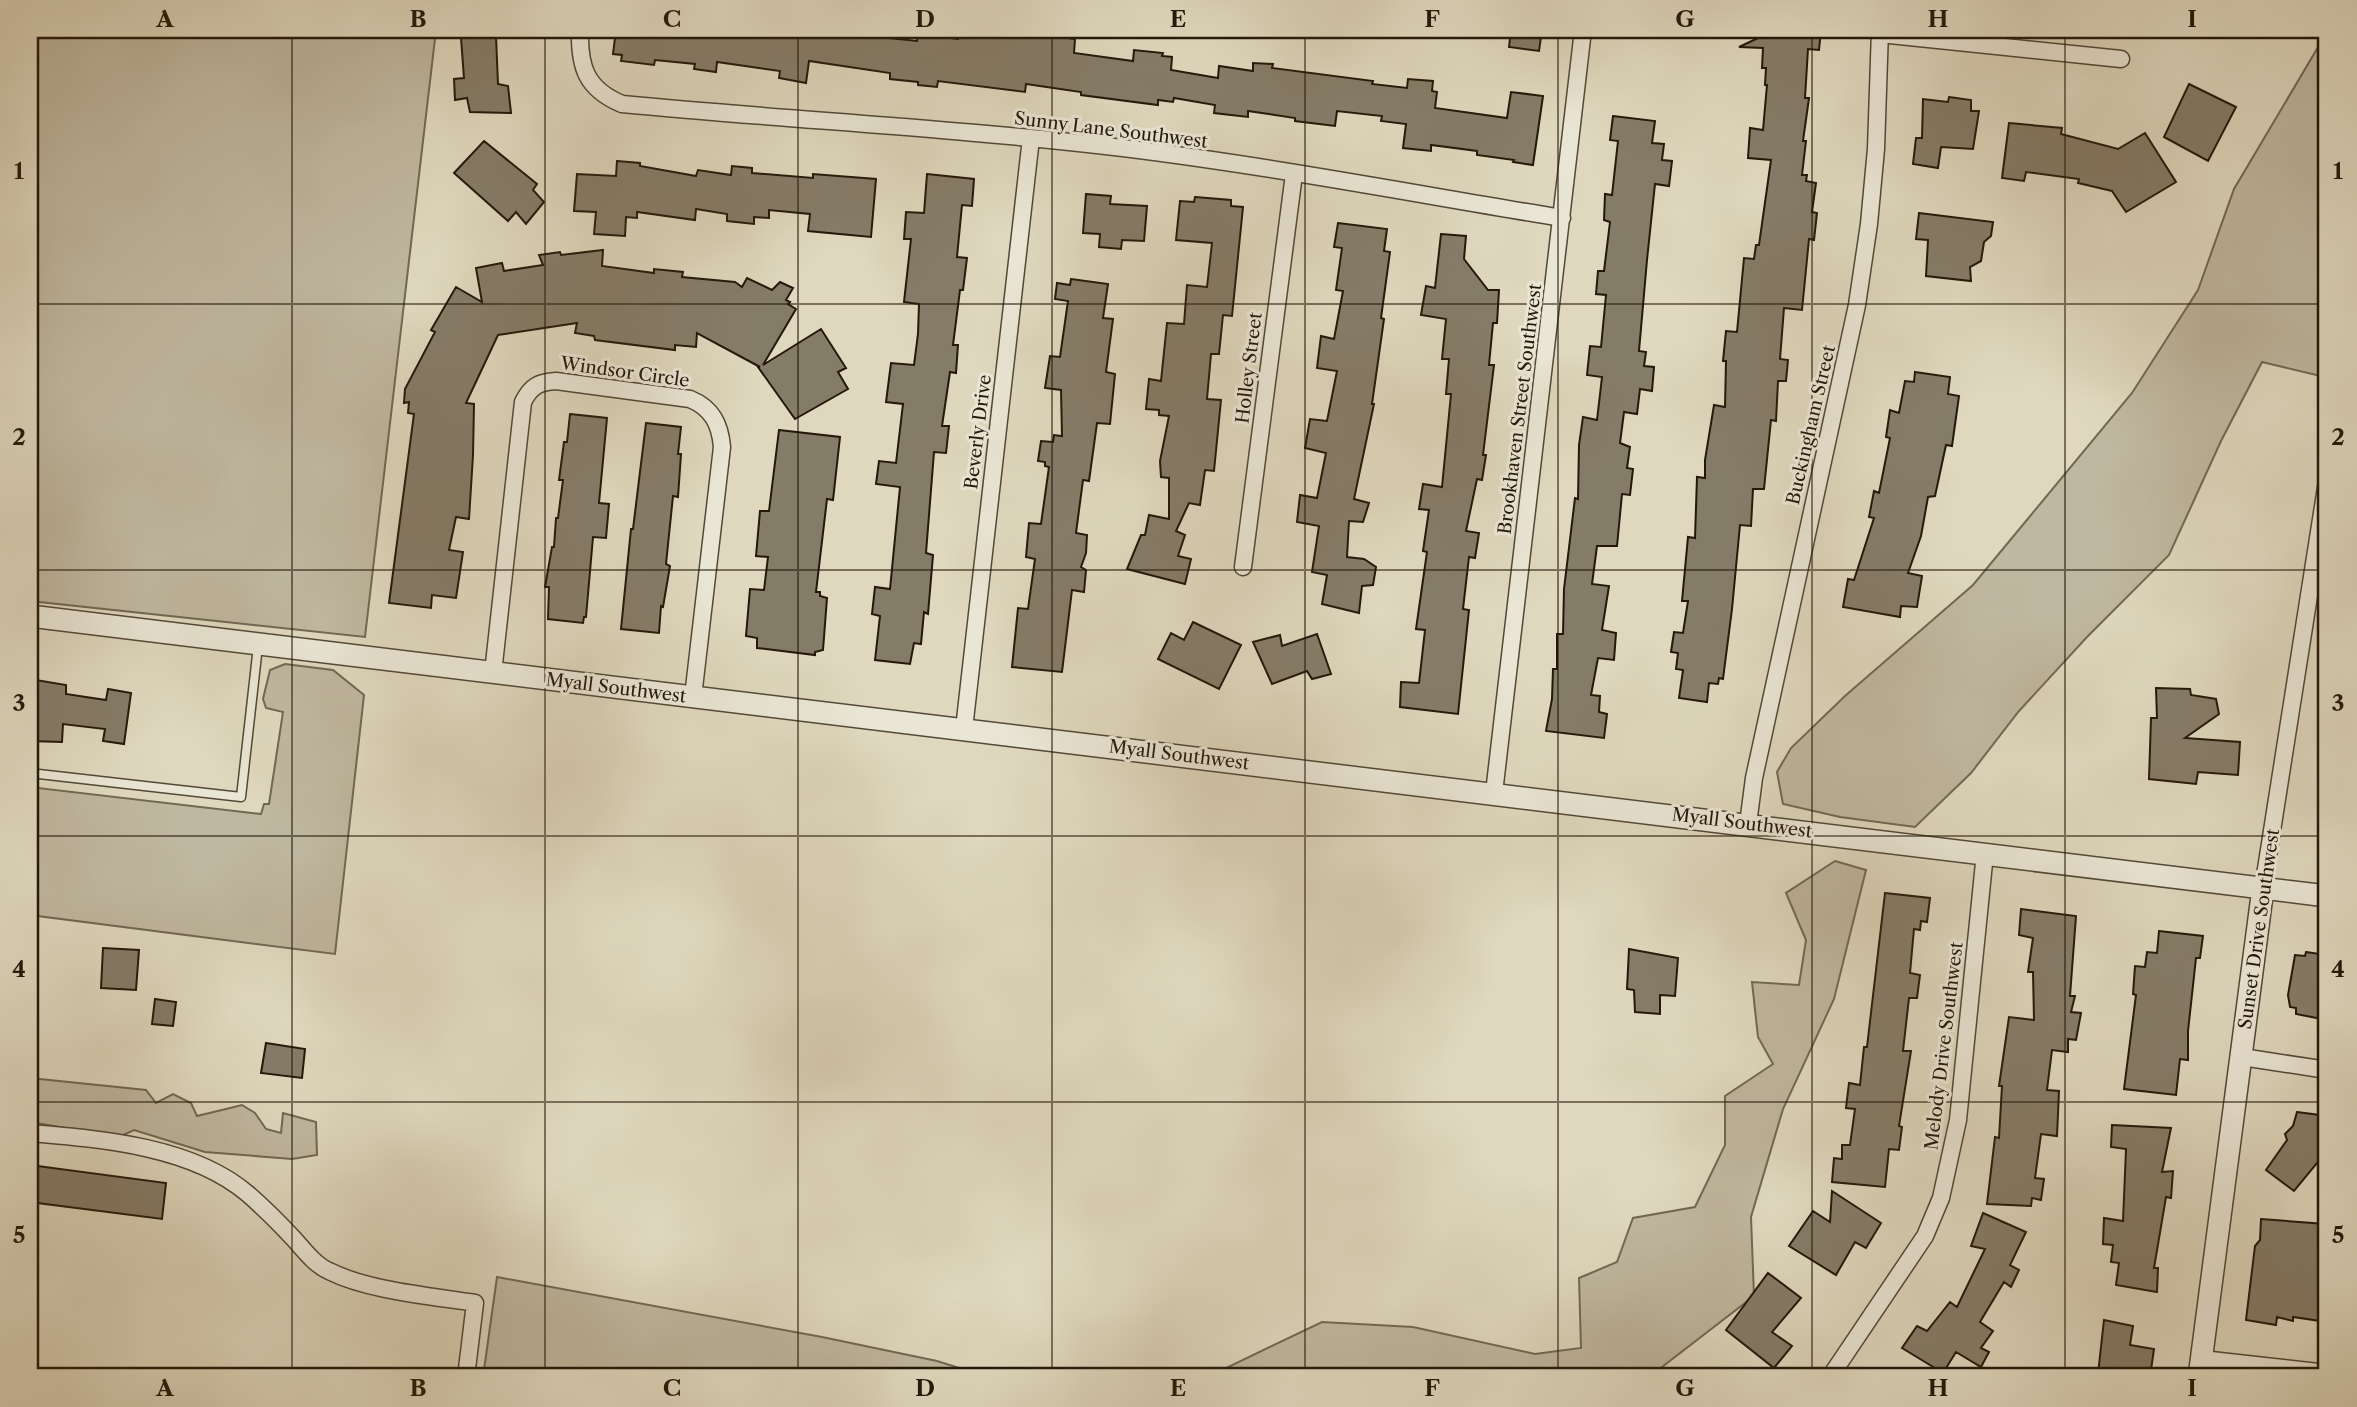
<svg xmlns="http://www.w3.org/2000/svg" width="2357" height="1407" viewBox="0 0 2357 1407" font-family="'Libre Caslon Text',serif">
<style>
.green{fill:#bfb79f;stroke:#716854;stroke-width:2}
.building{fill:#857c68;stroke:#23180a;stroke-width:2}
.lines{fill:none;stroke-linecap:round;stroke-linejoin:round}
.service-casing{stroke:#524837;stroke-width:11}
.minor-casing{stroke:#524837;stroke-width:19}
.tertiary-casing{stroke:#524837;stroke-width:24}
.service{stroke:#eae6d5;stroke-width:8}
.minor{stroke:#eae6d5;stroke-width:16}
.tertiary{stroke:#eae6d5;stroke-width:21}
.grid{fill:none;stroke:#23180a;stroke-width:2;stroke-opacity:0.55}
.labels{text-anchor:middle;stroke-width:6;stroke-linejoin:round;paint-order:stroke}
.street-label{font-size:18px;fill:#23180a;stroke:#eae6d5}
.neatline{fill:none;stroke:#23180a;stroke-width:2.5}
.grid-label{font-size:23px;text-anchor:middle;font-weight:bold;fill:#23180a}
</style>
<rect width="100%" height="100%" fill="#dfd8be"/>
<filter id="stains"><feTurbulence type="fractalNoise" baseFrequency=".00286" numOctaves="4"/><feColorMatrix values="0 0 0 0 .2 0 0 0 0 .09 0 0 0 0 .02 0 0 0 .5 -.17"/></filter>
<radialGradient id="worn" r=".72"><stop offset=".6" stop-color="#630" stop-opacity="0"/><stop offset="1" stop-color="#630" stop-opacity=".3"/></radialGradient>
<path class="green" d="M30,30H436L365,637L30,601Z
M2327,32V590L2321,584L2325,377L2262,362L2221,441L2169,555L2087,637L2019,711L1971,773L1915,827L1840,817L1783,804L1777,772L1791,748L1845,696L1973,585L2132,393L2198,290L2234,189Z
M285,664L333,670L364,695L335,954L30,915V787L261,814L264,804H269L283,712L266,708L263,699L270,670Z
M1835,861L1866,870L1834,999L1783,1109L1751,1217L1754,1296L1649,1377H1217L1226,1368L1322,1322L1413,1327L1535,1354L1581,1348L1579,1278L1617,1262L1633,1218L1695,1207L1725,1145V1096L1773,1064L1758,1037L1752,982L1799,985L1806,940L1786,893Z
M30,1078L146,1090L156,1103L173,1094L191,1103L197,1116L242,1105L255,1113L266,1129L281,1133L283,1113L316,1122L317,1155L292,1159L205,1152L134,1130L119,1137L30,1122Z
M497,1277L822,1337L937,1361L988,1377H483Z"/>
<path class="building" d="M616,30H742V32L785,37L787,30H861L860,35L917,41L918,33L958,39L959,30H1033L1032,33L1075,39L1074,53L1133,61L1134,50L1163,53L1162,56L1172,57L1171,70L1218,78L1219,66L1253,71V63L1273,64L1272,68L1373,81L1372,84L1407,88L1408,79L1433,81L1432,91L1437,92L1435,108L1507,118L1511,92L1543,96L1533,165L1513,162L1514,160L1477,155V151L1431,145V151L1403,148L1406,124L1381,121L1382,116L1337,111L1335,126L1295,121V118L1248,111V117L1214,113L1215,105L1174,98L1173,102L1158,100V105L1081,95V92L1026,84L1025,92L938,81L937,87L918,85V82L890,79V73L809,61L806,83L779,78L780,71L717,62L716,72L694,69L695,64L655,60L654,65L621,61L622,55L613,54Z
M1511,30H1542L1539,51L1509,47Z
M1775,30H1821L1819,50L1808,49L1805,98H1809L1803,141H1806L1802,175H1807L1806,181L1816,183L1812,212L1817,213L1814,240L1809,239L1802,310L1784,308L1780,359L1788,360L1786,381H1778L1776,421L1771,420L1764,489H1753L1751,526L1740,525L1732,609L1723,679L1719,678L1718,684L1709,683L1707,702L1679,698L1683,670L1676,669L1678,653L1671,652L1674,632L1683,633L1688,601H1682L1688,537L1695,538L1697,477L1705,478V460L1714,405L1725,407L1726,361H1723L1726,331L1737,332L1744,258L1754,259L1756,245H1759L1771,160L1748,158L1750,128L1763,130L1767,85H1765L1766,68H1762L1763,48L1739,47Z
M496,36L498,84L508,86L511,113L470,112L467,98L455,100L454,79L464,78L461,38Z
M2189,84L2236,107L2208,161L2164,137Z
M1949,97L1971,100V111H1979L1973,149L1941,147L1938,168L1913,164L1916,138H1922L1923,99L1948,102Z
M1613,116L1655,121L1652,143L1664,144L1662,160L1672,161L1669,186L1655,184L1647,260L1639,351L1646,352L1644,366L1654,367L1652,391L1640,389L1637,414L1624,412L1620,443L1630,447L1627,468L1633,469L1630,495L1622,494L1617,546H1597L1592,584L1609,586L1602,630L1616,633L1614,660L1598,658L1591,695L1600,696L1599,712L1607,714L1604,738L1546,731L1552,699L1553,669H1557V634H1563L1564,589L1575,498L1578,499L1579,445L1583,417L1597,420L1602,377L1587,375L1590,346L1601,347L1606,295L1596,294L1598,271H1604L1610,222L1604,220L1605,194L1612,195L1618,141L1610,140Z
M2009,123L2062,128L2061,134L2118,149L2145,133L2176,182L2126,212L2112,191L2078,183L2079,179L2026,172L2024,181L2002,178Z
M484,141L537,184L533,190L544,202L526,224L516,212L508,221L454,173Z
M617,161L640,163V166L696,176L698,170L731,175L732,166L752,168V173L813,178V174L876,179L871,237L808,231L810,214L769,210V218L754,217V224L727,221V214L696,209L695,220L637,212V218L626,217L625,236L594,234L596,212L574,211L577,174L616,176Z
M927,174L974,179L972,206L962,205L957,257L967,258L963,290H960L953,345H958L956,373L950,372L942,426H949L946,453L934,452L926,553L933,555L928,614L924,612L921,644L914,643L910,664L875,660L880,616L872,614L875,587L890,589L900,487L876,484L879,461L896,463L903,404L886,402L891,363L914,365L918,334L919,304L904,302L911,239H904L906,212L924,213Z
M1086,194L1111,196L1110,204L1147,206L1144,241L1122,240L1121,249L1099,247L1100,234L1083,233Z
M1195,197L1231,200V206L1243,207L1232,316L1223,315L1219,354H1211L1207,399L1221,400L1214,471L1205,470L1200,505L1189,503L1176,531L1185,535L1178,556L1191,559L1185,584L1127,569L1141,535H1145L1149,515L1169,519V478L1161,477L1160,461L1169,416L1159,415V410L1146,409L1149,379L1161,381L1167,323L1184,324L1187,285L1207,287L1212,243L1176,240L1180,201L1194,202Z
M1919,213L1993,222L1991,236L1984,242L1981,261L1970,267L1971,281L1926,276L1928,240L1916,239Z
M1338,223L1387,229L1384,251L1390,252L1381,318L1384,319L1372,404H1374L1354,499L1369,503L1363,522L1349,521L1347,557L1364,559L1376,567L1373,585L1362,586L1359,613L1322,604L1327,575L1312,572L1319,526L1297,522L1300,495L1317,498L1326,453L1305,448L1310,419L1327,421L1337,371L1317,368L1321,336L1334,339L1343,291L1336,290L1342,248L1334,247Z
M1441,234L1466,236L1464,259L1488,290H1499L1497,323H1493L1489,365H1494L1483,455H1486L1482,480L1477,479L1466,531L1479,533L1475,558L1469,557L1463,609L1469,610L1458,714L1400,707L1401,682L1419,683L1425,630L1416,629L1427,552L1423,551L1429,510L1419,509L1423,484L1442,487L1451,394H1446L1449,359H1442L1446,319L1421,315L1426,286L1435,288Z
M603,250L602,266L654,273V269L683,272L682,277L735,282L742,287L747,278L772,290L780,282L793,288L786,300L790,302L788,304L796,309L763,365L821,329L846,368L838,372L848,389L795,419L758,367H760L697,333L696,347L675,345V350L595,340L594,336L575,333L577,323L498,335L466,403L474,404L473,455L469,519L456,517L449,550L463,552L456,598L432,595L431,608L389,603L414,414L408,413L409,402L404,403L405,389L435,332L431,330L456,287L482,302L476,268L502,263L504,271L543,265L539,255L560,252L561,255Z
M1071,279L1108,284L1103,318L1113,319L1106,372L1115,374L1110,424L1097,423L1089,481L1083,480L1076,533L1087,535L1086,553L1081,567L1086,570L1084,592L1072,590L1062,672L1012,667L1018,608L1028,609L1035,559L1026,557L1029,523L1041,524L1049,467L1045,466V462L1038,461L1041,441L1053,442L1054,435L1062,436L1061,390L1045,388L1050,356L1060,357L1068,301L1055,299L1057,283L1070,285Z
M1915,372L1950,377L1948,394L1959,396L1952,446L1946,445L1935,496L1928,497L1921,536L1908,573L1922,576L1917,607L1901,606L1900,617L1843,607L1848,579L1854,580L1874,518L1869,517L1874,491L1879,493L1890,438L1886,437L1890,410L1899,413L1905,381L1914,382Z
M570,414L607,418L599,503L609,504L606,538L593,537L586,617H584L583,623L548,619L549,587H545L552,547H554L556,518H558L563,480H559L564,442H567Z
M646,423L681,427L678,454H681L678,497L673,496L666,564L670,566L663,607L661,606L659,633L621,629L631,529H633Z
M779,430L840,437L833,500L827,499L816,592H820V596L827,598L823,650L815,652V655L757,648V638L746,636L750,589L764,590L768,557L756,556L760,511H769Z
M1193,622L1241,645L1219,689L1158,659L1171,633L1184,640Z
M1317,634L1331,674L1312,679L1307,671L1272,684L1253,642L1280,635L1282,646Z
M30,679L66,685V694L106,700L108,689L131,693L124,744L103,741L105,729L63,724L62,742L30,741Z
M2156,688L2190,689L2191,695L2216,699L2219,714L2185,738L2240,742L2238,775L2198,772L2196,784L2149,779L2151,718H2157Z
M1885,893L1930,898L1927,922L1921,921L1920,930L1914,929L1910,973L1920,975L1917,998H1909L1903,1051H1911L1899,1126L1902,1127L1899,1150L1889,1149L1885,1187L1832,1182L1834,1158L1842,1159V1145H1850L1855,1109L1846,1108L1849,1083L1860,1085L1864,1047H1867Z
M2021,909L2076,916L2070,996H2075L2071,1012L2081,1013L2076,1040L2068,1039V1052L2052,1050L2047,1090L2059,1091L2057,1136L2041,1134L2035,1178L2044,1179L2041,1200L2032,1198L2031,1206L1987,1204L1995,1137L1999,1138L2002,1086H1999L2009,1017L2034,1020L2033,972H2028L2033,938L2019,935Z
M2159,931L2203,936L2200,958H2196L2188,1031V1060L2180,1059L2176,1095L2124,1089L2136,995L2133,994L2135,966L2145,967L2147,952L2157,953Z
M103,948L139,950L136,990L101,988Z
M1629,949L1678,958L1675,996L1660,995V1014L1635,1012L1634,990L1627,989Z
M2306,952L2327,955V1020L2296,1014V1008L2290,1007L2288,995L2295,955L2305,956Z
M155,999L176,1002L173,1026L152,1024Z
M266,1043L305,1049L302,1078L261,1073Z
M2297,1112L2327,1116V1151L2294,1191L2266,1170L2287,1140L2285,1134L2293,1126Z
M2112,1125L2171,1128L2162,1172L2173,1171L2171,1198L2166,1197L2154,1268H2158L2157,1292L2116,1285L2119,1263L2111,1262L2113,1245L2103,1244L2104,1218L2123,1221L2126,1149L2111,1147Z
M30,1165L166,1183L162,1219L30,1202Z
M1832,1191L1881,1223L1866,1248L1855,1242L1836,1275L1789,1246L1813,1211L1830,1222Z
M1983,1213L2026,1232L2010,1265L2019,1270L2011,1287L2004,1282L1980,1322L1993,1331L1981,1348L1989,1352L1981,1367L1956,1352L1943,1373L1902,1348L1917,1326L1927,1331L1950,1302L1957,1307L1985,1249L1971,1246Z
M2261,1219L2325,1224L2327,1322L2293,1317V1321L2277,1317L2276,1325L2246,1320L2255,1246L2260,1240Z
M1768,1273L1801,1298L1772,1332L1792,1346L1774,1368L1726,1330Z
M2104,1320L2133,1326L2130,1345L2154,1349L2150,1377H2122L2098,1374Z"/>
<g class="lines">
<defs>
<path id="service" d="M30,773L241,797L258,646"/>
<path id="minor" d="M580,30C579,67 586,89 622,104C789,120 956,128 1123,148C1270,166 1416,194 1562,218
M1880,34L2121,59
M1243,567L1294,174
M493,673L523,402C531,386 539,382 556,381L690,399C712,408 720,424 722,447L693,697
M964,729L1031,138
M1494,793L1583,30
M1748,824L1754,778L1857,305L1869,224L1876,149L1880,30
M2263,888L2327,481
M2242,1057L2327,1070
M30,1133C101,1139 192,1146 248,1194C264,1208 279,1223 294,1239C304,1250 315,1265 329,1271C369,1291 431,1296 475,1303L466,1377
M2202,1359L2327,1373
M1830,1377L1925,1236L1941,1198L1958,1120L1985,853"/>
<path id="tertiary" d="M30,616L2327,896
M2199,1377L2263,888"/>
</defs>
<use href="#service" class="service-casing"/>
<use href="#minor" class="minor-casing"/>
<use href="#tertiary" class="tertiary-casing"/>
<use href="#service" class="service"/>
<use href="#minor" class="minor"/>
<use href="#tertiary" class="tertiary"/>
</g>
<path class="grid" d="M292,30V1377M545,30V1377M798,30V1377M1052,30V1377M1305,30V1377M1558,30V1377M1812,30V1377M2065,30V1377M30,304H2327M30,570H2327M30,836H2327M30,1102H2327"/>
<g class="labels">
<g class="street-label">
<text transform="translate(1111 130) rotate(7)" y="6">Sunny Lane Southwest</text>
<text transform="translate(1249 368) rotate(-83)" y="6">Holley Street</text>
<text transform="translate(625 372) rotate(8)" y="6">Windsor Circle</text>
<text transform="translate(1520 409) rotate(-83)" y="6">Brookhaven Street Southwest</text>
<text transform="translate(1811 425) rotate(-77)" y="6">Buckingham Street</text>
<text transform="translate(978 432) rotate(-83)" y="6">Beverly Drive</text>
<text transform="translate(616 688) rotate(7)" y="6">Myall Southwest</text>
<text transform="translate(1179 755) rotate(7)" y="6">Myall Southwest</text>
<text transform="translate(1742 823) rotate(7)" y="6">Myall Southwest</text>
<text transform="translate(2259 929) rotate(-82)" y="6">Sunset Drive Southwest</text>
<text transform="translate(1944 1046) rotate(-83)" y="6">Melody Drive Southwest</text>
</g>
</g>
<rect width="2357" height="1407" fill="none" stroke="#dfd8be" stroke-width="77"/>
<rect x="38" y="38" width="2280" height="1330" class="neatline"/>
<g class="grid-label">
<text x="165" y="27">A</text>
<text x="418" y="27">B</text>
<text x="672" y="27">C</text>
<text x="925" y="27">D</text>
<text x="1178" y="27">E</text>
<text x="1432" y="27">F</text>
<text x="1685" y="27">G</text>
<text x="1938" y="27">H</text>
<text x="2192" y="27">I</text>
<text x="19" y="179">1</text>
<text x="2338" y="179">1</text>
<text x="19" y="445">2</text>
<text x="2338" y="445">2</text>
<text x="19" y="711">3</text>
<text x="2338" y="711">3</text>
<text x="19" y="977">4</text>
<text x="2338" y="977">4</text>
<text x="19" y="1243">5</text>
<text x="2338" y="1243">5</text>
<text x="165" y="1396">A</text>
<text x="418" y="1396">B</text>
<text x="672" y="1396">C</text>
<text x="925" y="1396">D</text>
<text x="1178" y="1396">E</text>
<text x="1432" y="1396">F</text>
<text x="1685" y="1396">G</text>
<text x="1938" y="1396">H</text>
<text x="2192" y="1396">I</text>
</g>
<rect width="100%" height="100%" filter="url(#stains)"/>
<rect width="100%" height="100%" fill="url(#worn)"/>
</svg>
